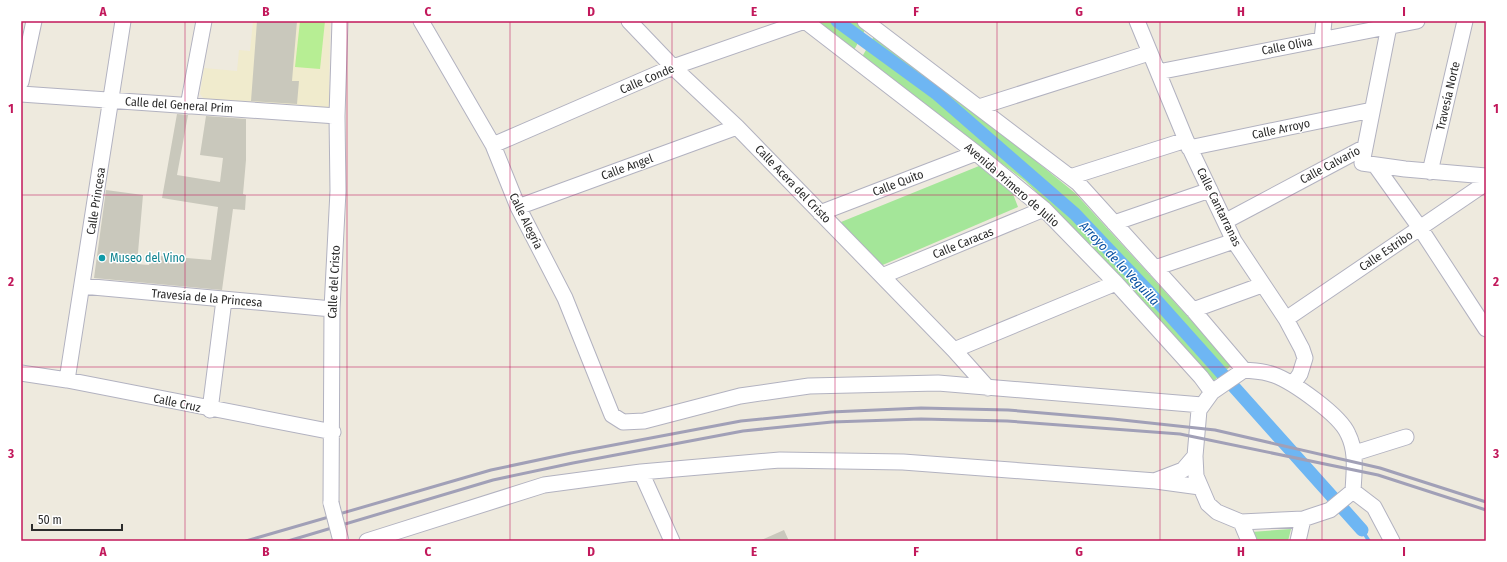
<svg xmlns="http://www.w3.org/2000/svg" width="1507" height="562" viewBox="0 0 1507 562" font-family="'Fira Sans Condensed',sans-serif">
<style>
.education{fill:#f0ebcd}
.green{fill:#a4e699}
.pitch{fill:#b7ee94}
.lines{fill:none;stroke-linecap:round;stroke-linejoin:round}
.stream{stroke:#6eb6f3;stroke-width:3.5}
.canal{stroke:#6eb6f3;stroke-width:13}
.building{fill:#c9c8bc}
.minor-casing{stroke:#b2b2c0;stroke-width:17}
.minor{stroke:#fff;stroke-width:15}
.rail{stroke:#a1a0b7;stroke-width:3}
.minor-bridge-casing{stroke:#b2b2c0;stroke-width:17;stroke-linecap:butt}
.minor-bridge{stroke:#fff;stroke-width:15}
.grid{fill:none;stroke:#c2185b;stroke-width:1;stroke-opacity:0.55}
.culture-dot{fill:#0f9aa8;stroke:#fff;stroke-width:1.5}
.labels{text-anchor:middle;stroke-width:3;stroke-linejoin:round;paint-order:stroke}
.street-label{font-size:12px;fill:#2c2c2c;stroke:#fff}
.culture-label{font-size:12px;fill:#0d838f;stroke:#fff;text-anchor:start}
.water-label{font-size:13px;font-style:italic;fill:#0951a3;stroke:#fff}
.neatline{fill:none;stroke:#c2185b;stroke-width:1.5}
.grid-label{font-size:13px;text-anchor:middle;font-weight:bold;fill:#c2185b}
</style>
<rect width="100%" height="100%" fill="#eeeade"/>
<path class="education" d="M253,21H330L329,108L205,100L200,94L204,68L237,71L239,50L250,51Z"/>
<path class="green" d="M814,21H856L866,28L853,52Z
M877,31L1075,193L1232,365L1211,383L1078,233L1025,181L919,101L859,62Z
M979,166L1013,194L1018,207L878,267L847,236L841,222Z
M1291,529L1288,541H1255L1251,532Z"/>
<path class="pitch" d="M300,21H325L320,69L295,67Z"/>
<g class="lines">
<path class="stream" d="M1362,530L1369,541"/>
<path class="canal" d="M837,21L937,94L1075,214L1150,293L1362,530"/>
</g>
<path class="building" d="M257,21H297L292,81H299L297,104L251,101Z
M177,114L188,115L177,175L220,182L223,158L200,155L206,116L246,119V160L243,194L246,195L245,210L233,209L222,290L94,278L106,190L143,195L137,264L149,265L151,255L211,260L218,207L162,198Z
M784,530L789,541H759Z"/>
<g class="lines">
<defs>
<path id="minor" d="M421,21L493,145L518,207L565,298L612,415L623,422L644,421L740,396L809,386L938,383L1202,405
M629,21L673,67L737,127L954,350L988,388
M805,21L976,153L1044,209L1116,283L1201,377L1212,392
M865,21L1078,183L1193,310L1244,370
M1137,21L1186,140L1234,241L1286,319L1302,349L1305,358L1300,374L1293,384
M1390,21L1362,163L1405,169L1486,176
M1322,39L1324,21
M1158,72L1417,21
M21,82L34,21
M21,94L337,116
M188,106L204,21
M979,107L1149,53
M493,145L673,67L805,21
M1189,148L1372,110
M1375,165L1420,228L1486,329
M1430,172L1465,21
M1070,177L1186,140
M518,207L737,127
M820,213L976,153
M1226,221L1365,147
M1114,223L1210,190
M1155,268L1234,241
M882,276L1044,209
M82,286L332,309
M1193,310L1262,285
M1286,319L1486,183
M954,350L1116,283
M1244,370C1255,371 1264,371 1274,375C1293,382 1340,415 1348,434C1357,452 1354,471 1353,491L1330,510L1303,519L1241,522L1217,512L1208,504L1196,476L1195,456L1199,410L1212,392Z
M21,373L67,380L333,432
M67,380L123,21
M210,410L224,300
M1355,453L1406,437
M641,472L672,541
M1157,480L1183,470L1195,456
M1353,491L1374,507L1392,541
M331,503L332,309L338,191L337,116L340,21
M1241,522L1249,541
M367,541L544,485L641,472L780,460L903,462L1156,481L1200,487
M1298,541L1303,519"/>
</defs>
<use href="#minor" class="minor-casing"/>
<use href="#minor" class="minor"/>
<path class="rail" d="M246,541L491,470L571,453L741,421L831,412L921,408L1008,410L1113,419L1215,430L1380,468L1486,502
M288,541L493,480L573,463L743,431L832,422L921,419L1007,421L1180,434L1378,475L1486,510"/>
<defs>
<path id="minor-bridge" d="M331,503L341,541"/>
</defs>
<use href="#minor-bridge" class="minor-bridge-casing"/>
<use href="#minor-bridge" class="minor-bridge"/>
</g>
<path class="grid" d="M185,21V541M347,21V541M510,21V541M672,21V541M835,21V541M997,21V541M1160,21V541M1322,21V541M21,195H1486M21,367H1486"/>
<circle class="culture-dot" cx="102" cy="258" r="4"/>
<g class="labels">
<g class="street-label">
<text transform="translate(1287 46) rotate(-11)" y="4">Calle Oliva</text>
<text transform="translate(647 79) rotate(-23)" y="4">Calle Conde</text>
<text transform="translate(1448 96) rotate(-77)" y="4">Travesía Norte</text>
<text transform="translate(179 105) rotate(4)" y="4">Calle del General Prim</text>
<text transform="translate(1281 129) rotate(-12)" y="4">Calle Arroyo</text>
<text transform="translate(1330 165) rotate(-28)" y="4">Calle Calvario</text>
<text transform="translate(627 167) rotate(-20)" y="4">Calle Angel</text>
<text transform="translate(898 183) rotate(-21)" y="4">Calle Quito</text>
<text transform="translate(793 184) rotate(46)" y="4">Calle Acera del Cristo</text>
<text transform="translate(1012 185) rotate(41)" y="4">Avenida Primero de Julio</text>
<text transform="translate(96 201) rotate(-81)" y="4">Calle Princesa</text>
<text transform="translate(1219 207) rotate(64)" y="4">Calle Cantarranas</text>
<text transform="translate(526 221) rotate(64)" y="4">Calle Alegría</text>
<text transform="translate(963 243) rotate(-22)" y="4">Calle Caracas</text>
<text transform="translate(1386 251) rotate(-34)" y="4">Calle Estribo</text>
<text transform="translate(334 282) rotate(-87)" y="4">Calle del Cristo</text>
<text transform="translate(207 298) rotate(5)" y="4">Travesía de la Princesa</text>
<text transform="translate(177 403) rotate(12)" y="4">Calle Cruz</text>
</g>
<g class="culture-label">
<text x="110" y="262">Museo del Vino</text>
</g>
<g class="water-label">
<text transform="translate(1120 263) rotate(47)" y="5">Arroyo de la Veguilla</text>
</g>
</g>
<rect width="1507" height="562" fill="none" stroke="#ffffff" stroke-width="44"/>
<path d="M32 524v6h90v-6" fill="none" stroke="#2c2c2c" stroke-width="2"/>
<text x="38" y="524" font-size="12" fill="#2c2c2c" stroke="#ffffff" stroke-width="3" paint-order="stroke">50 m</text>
<rect x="22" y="22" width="1463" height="518" class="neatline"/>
<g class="grid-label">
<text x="103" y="16">A</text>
<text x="266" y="16">B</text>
<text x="428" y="16">C</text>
<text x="591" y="16">D</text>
<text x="754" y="16">E</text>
<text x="916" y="16">F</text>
<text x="1079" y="16">G</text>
<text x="1241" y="16">H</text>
<text x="1404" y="16">I</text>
<text x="11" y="113">1</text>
<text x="1496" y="113">1</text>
<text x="11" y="286">2</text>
<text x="1496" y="286">2</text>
<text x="11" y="458">3</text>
<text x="1496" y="458">3</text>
<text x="103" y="556">A</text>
<text x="266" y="556">B</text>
<text x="428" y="556">C</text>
<text x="591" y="556">D</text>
<text x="754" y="556">E</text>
<text x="916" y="556">F</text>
<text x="1079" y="556">G</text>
<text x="1241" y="556">H</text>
<text x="1404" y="556">I</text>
</g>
</svg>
